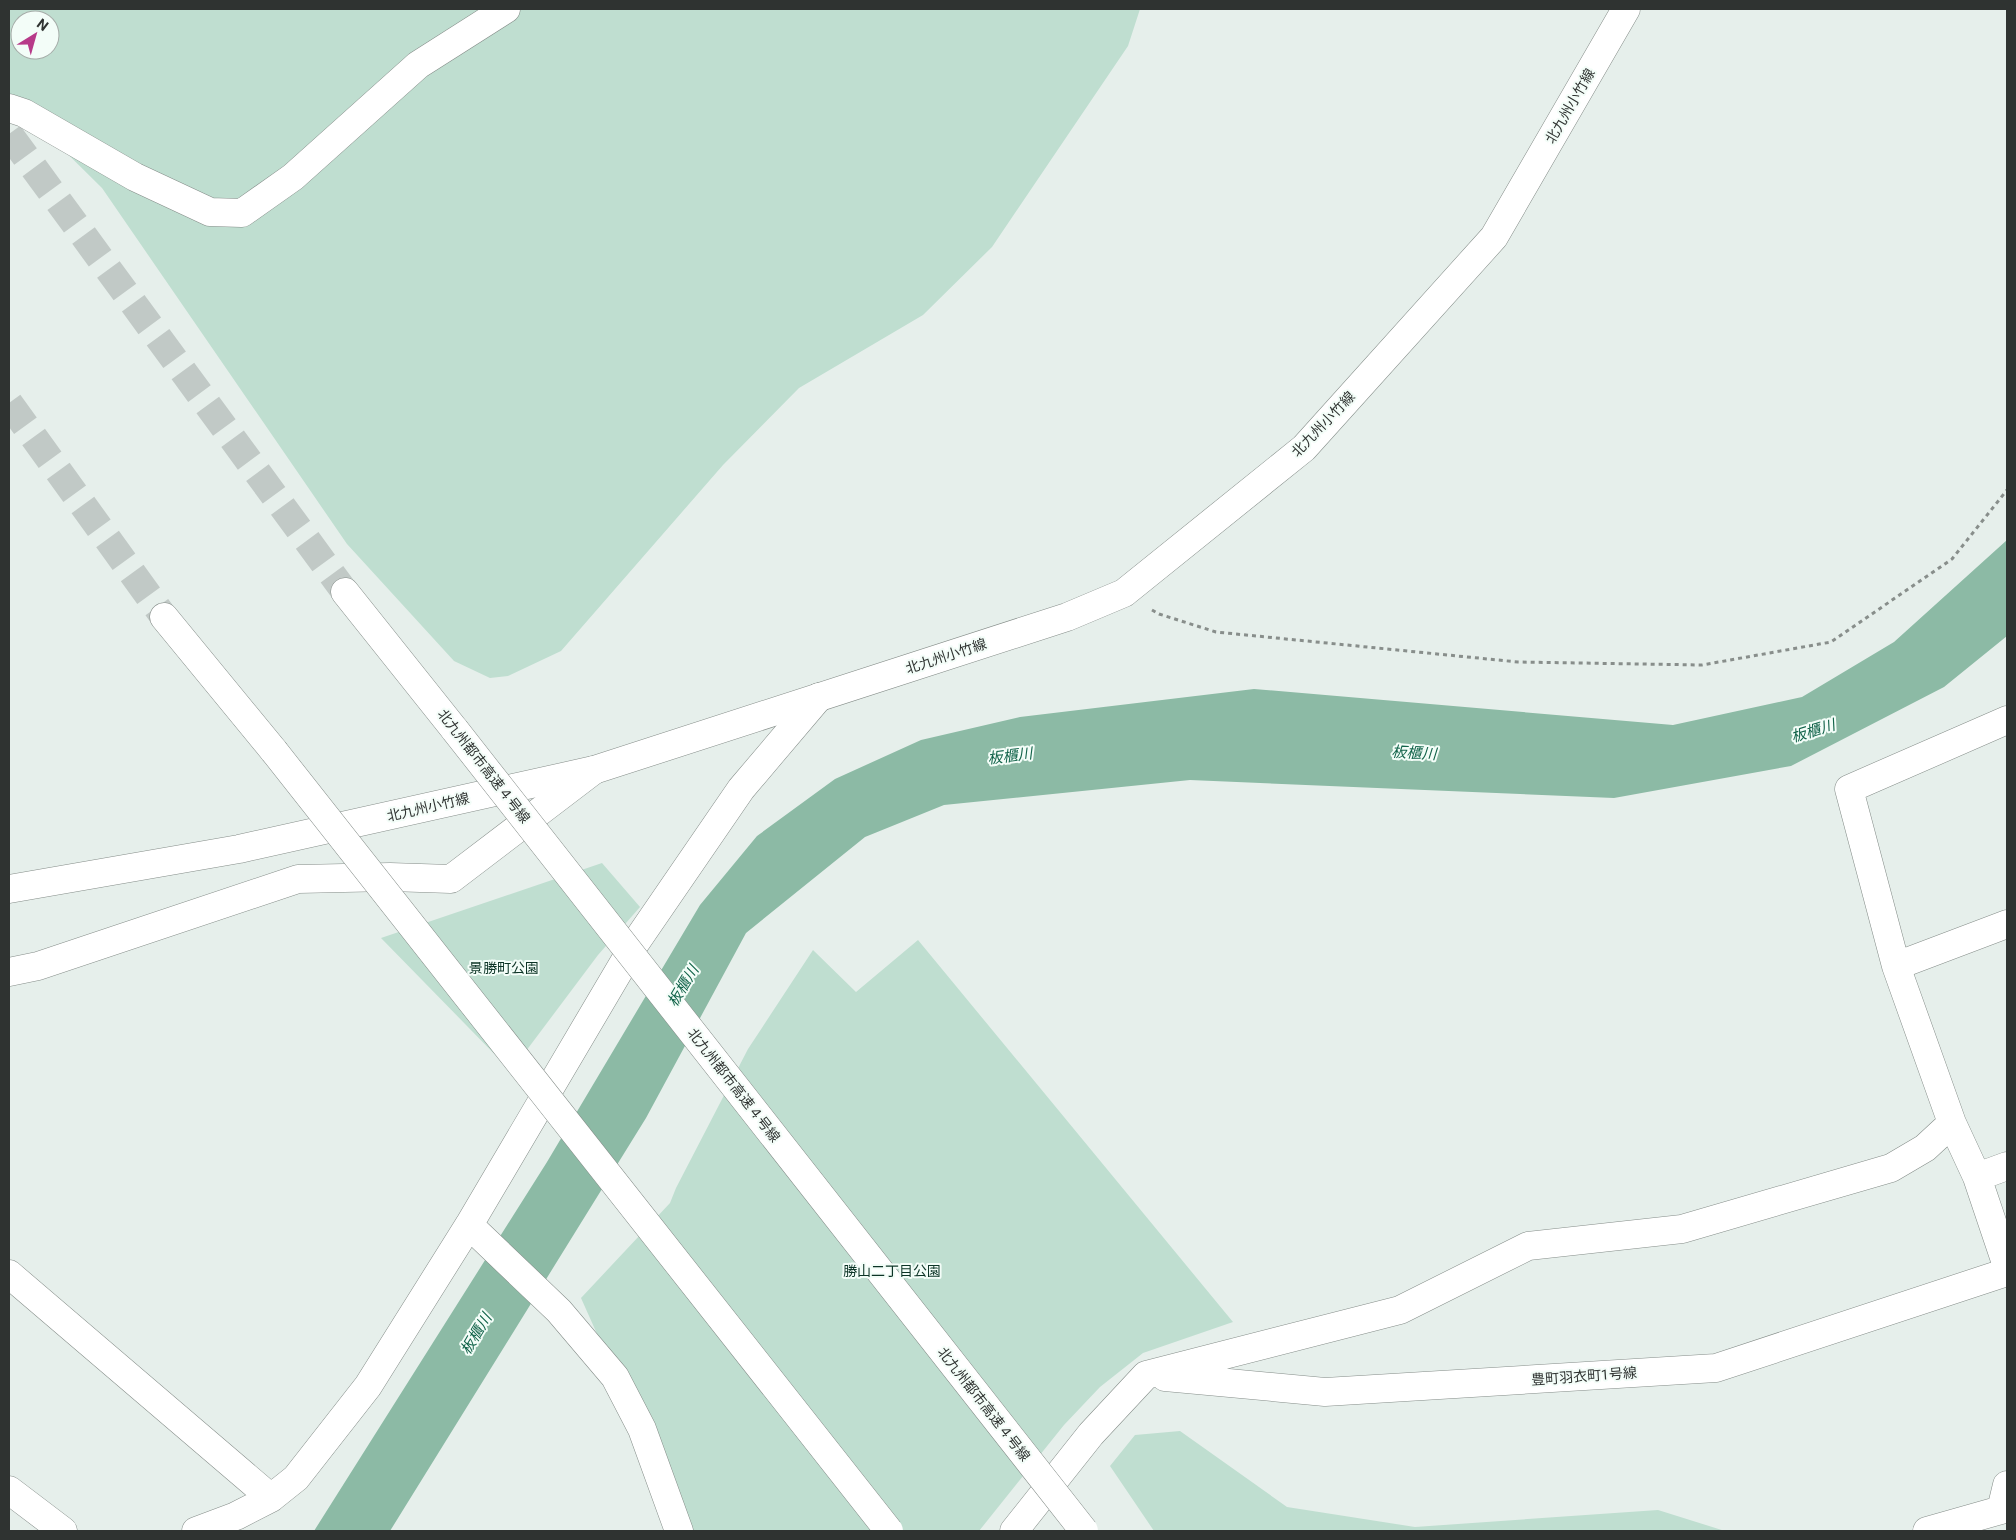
<svg xmlns="http://www.w3.org/2000/svg" width="2016" height="1540" viewBox="0 0 2016 1540" font-family="Roboto,'Noto Sans JP',sans-serif">
<style>
.green{fill:#bfded0;fill-rule:evenodd}
.water{fill:#8cbaa5}
.lines{fill:none;stroke-linecap:round;stroke-linejoin:round}
.highway-tunnel{stroke:#c1c9c6;stroke-width:28;stroke-dasharray:28 14;stroke-linecap:butt}
.street-casing{stroke:#858d89;stroke-width:29}
.primary-casing{stroke:#858d89;stroke-width:29}
.highway-casing{stroke:#858d89;stroke-width:29}
.path{stroke:#888e8b;stroke-width:3;stroke-dasharray:4 4;stroke-linecap:butt}
.street{stroke:#fff;stroke-width:28}
.primary{stroke:#fff;stroke-width:28}
.highway{stroke:#fff;stroke-width:28}
.highway-bridge-casing{stroke:#858d89;stroke-width:29;stroke-linecap:butt}
.highway-bridge{stroke:#fff;stroke-width:28}
.labels{text-anchor:middle;stroke-width:4;stroke-linejoin:round;paint-order:stroke}
.street-label{font-size:14px;fill:#2f3331;stroke:#f3fdf8}
.park-label{font-size:14px;fill:#0c3426;stroke:#f3fdf8}
.water-label{font-size:15px;font-style:italic;fill:#116349;stroke:#f3fdf8}
</style>
<rect width="100%" height="100%" fill="#e6efeb"/>
<path class="green" d="M9,9H1140L1128,46L992,247L923,315L799,388L723,465L561,651L508,676L490,678L454,661L347,544L102,188L9,96ZM20,20H50V50H20Z
M602,863L640,907L598,955L511,1071L381,938Z
M918,940L1233,1322L1143,1353L1100,1387L1064,1425L979,1531H685L581,1298L670,1203L676,1188L748,1049L813,950L856,992Z
M1180,1431L1287,1507L1415,1527L1658,1510L1725,1531H1154L1110,1466L1135,1435Z"/>
<path class="water" d="M2007,540V636L1944,687L1791,766L1614,798L1190,780L944,805L865,837L746,933L646,1118L390,1531H314L547,1162L700,905L757,836L835,779L921,740L1020,717L1254,689L1673,725L1802,697L1894,642Z"/>
<g class="lines">
<path class="highway-tunnel" d="M9,134L345,592
M9,403L164,617"/>
<defs>
<path id="street" d="M9,108L24,113L135,177L210,212L242,213L293,177L418,65L506,9
M1896,966L2007,924
M9,972L38,966L298,879L390,877L451,879L594,770
M1952,1123L1977,1177L2007,1266
M1977,1177L2007,1166
M469,1225L559,1311L615,1377L642,1429L679,1531
M9,1274L271,1498
M1165,1377L1325,1392L1716,1368L2007,1272
M9,1490L63,1531
M196,1531L236,1516L271,1498L296,1478L368,1386L469,1225L636,942L741,789L819,697
M1014,1531L1091,1434L1146,1375L1400,1310L1528,1246L1682,1229L1891,1168L1925,1148L1952,1123L1896,966L1849,789L2007,720
M1927,1531L2001,1510L2007,1485"/>
<path id="primary" d="M9,889L239,849L594,770L1067,617L1124,593L1304,448L1494,237L1626,9"/>
<path id="highway" d="M345,592L455,730
M164,617L274,751"/>
</defs>
<use href="#street" class="street-casing"/>
<use href="#primary" class="primary-casing"/>
<use href="#highway" class="highway-casing"/>
<path class="path" d="M1152,610L1159,614L1216,632L1518,662L1702,665L1831,642L1952,559L2007,490"/>
<use href="#street" class="street"/>
<use href="#primary" class="primary"/>
<use href="#highway" class="highway"/>
<defs>
<path id="highway-bridge" d="M455,730L1084,1531
M274,751L889,1531"/>
</defs>
<use href="#highway-bridge" class="highway-bridge-casing"/>
<use href="#highway-bridge" class="highway-bridge"/>
</g>
<g class="labels">
<g class="street-label">
<text transform="translate(1570 106) rotate(-60)" y="5">北九州小竹線</text>
<text transform="translate(1323 424) rotate(-46)" y="5">北九州小竹線</text>
<text transform="translate(946 656) rotate(-18)" y="5">北九州小竹線</text>
<text transform="translate(484 766) rotate(52)" y="5">北九州都市高速４号線</text>
<text transform="translate(428 807) rotate(-13)" y="5">北九州小竹線</text>
<text transform="translate(734 1085) rotate(52)" y="5">北九州都市高速４号線</text>
<text transform="translate(1584 1376) rotate(-4)" y="5">豊町羽衣町1号線</text>
<text transform="translate(984 1404) rotate(52)" y="5">北九州都市高速４号線</text>
</g>
<g class="park-label">
<text x="504" y="973">景勝町公園</text>
<text x="892" y="1276">勝山二丁目公園</text>
</g>
<g class="water-label">
<text transform="translate(1813 731) rotate(-17)" y="5">板櫃川</text>
<text transform="translate(1414 753) rotate(3)" y="5">板櫃川</text>
<text transform="translate(1010 756) rotate(-7)" y="5">板櫃川</text>
<text transform="translate(683 986) rotate(-59)" y="5">板櫃川</text>
<text transform="translate(476 1334) rotate(-59)" y="5">板櫃川</text>
</g>
</g>
<rect width="2016" height="1540" fill="none" stroke="#2f3331" stroke-width="20"/>
<g transform="translate(35 35) rotate(37)"><circle r="24" fill="#f3fdf8" stroke="#a5aca8"/>
<path d="M0-4L9 19L0 12L-9 19Z" fill="#b73a89"/>
<text y="-8" font-size="14" font-weight="bold" text-anchor="middle" fill="#2f3331">N</text>
</g>
</svg>
